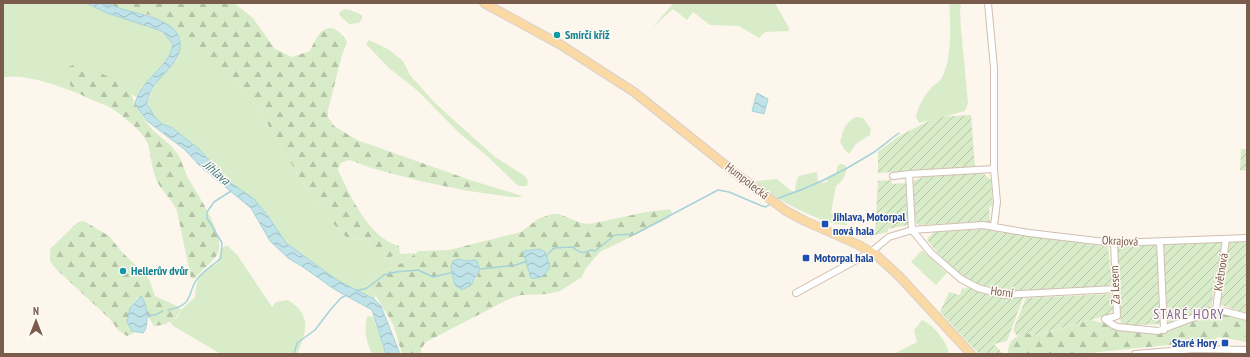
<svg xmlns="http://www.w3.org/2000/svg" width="1250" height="357" viewBox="0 0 1250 357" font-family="'PT Sans Narrow',sans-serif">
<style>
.green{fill:#d8ecc9}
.forest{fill:url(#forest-firs);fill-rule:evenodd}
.garden{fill:url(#garden-furrows)}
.water{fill:url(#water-waves);stroke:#a5d3da}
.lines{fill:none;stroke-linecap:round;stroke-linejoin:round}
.stream{stroke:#a5d3da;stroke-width:1.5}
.minor-casing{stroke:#d1beb0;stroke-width:8}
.major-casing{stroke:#dad1cd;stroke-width:10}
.minor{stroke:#fff;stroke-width:6}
.major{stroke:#fbd9a5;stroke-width:8}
.culture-dot{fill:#0f9aa8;stroke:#fffaf3;stroke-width:1.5}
.transit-dot{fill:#1a4fb4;stroke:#fffaf3;stroke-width:1.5}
.labels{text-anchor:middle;stroke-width:3;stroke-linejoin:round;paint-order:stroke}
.culture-label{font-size:12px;font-weight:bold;fill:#0d838f;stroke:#fffaf3;text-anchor:start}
.street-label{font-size:12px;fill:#7a5c4d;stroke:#fffaf3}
.transit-label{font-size:12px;font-weight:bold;fill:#164399;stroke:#fffaf3;text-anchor:start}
.water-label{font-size:13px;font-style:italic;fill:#437c86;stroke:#fffaf3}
.quarter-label{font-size:14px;letter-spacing:1px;fill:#846695;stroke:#fffaf3}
</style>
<defs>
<pattern id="forest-firs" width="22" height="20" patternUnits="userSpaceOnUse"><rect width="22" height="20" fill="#d8ecc9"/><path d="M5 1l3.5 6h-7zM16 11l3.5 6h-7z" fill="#b4c2a5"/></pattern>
<pattern id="garden-furrows" width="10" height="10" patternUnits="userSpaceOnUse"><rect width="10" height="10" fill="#d8ecc9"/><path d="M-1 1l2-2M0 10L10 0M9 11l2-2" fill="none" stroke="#b4c2a5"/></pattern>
<pattern id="water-waves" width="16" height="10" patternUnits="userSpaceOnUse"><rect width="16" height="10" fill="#bfe3e8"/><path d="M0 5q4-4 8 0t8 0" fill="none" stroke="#a0bbbe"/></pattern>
</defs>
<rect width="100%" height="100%" fill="#fdf6ec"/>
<path class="green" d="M3,3H86L107,13L159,30L163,32L173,44L170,57L141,88L136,97C131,95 129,90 124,87C113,80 81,61 68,68L85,96L89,98C71,90 22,71 3,78Z
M673,3H775L789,28V31L765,32L759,38L739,26L710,25L693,12L687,20L673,9L653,27Z
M949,3H961L960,13L961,29L968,103L965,111L919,123L916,117C918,106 924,96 932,87C935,84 939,83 941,79C952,62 951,23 949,3Z
M344,9L350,10L362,15V19L359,23L349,24L340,16L339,13Z
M180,38L234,79L259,110L308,191L332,222L348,239L358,240L368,238L371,252L384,259L400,254L416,253L404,262L371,277L369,288L376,296L374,299L337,280L286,243L268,216L254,199L227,180L199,149L171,127L162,124L154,116L150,110L148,101L152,91L163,73L176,60L179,53Z
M369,40L388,49L403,61L410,75L435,103L495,157L525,176L528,181L527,186H520L516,184L487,156L459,133L418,91L389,68L366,44Z
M856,117L863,118L871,129L870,135L856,144L849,154L844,149L840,142C843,131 845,122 856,117Z
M840,164L846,165C847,174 844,180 836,186L831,213L846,220L847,225C828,227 768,197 756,181L777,179L790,190L795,192L796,182L799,176L815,172L817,173L818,183L827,182V177L836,173L838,165Z
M470,180L516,194L523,197H511L469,191L472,183Z
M225,246H228L238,256L272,307L276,302L288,300C312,315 307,331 297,354H221L173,326L170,322L178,317L181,310L195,297C196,279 200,272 217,264L221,249Z
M922,250L947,273L936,285L911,262Z
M1211,309L1168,327L1167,311Z
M370,316L373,317L386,354H372C366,342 364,330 367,317Z
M922,320C933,324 948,343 949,354H894L917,342L914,330Z"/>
<path class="forest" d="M105,3H234L253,18L275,49L292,57L310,51C315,40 324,19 339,32C342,35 345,37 347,42L342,55L328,110V117L334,126L357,140L470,180L472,183L469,191L424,182L371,168L350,160L345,161L340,164L338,170C351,197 368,237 399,246L400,254L383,259H378L371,252L368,238L358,240L348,239L332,222L308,191L259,110L234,79L189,47L180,38L174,30L149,15L123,10Z
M73,65C91,68 111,76 126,88C133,93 132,99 136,105C139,111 143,117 147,123C155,135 169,141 177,153C182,160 184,170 188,178C197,194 223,231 219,250C216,261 202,269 194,279L191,278L177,211C173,200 163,193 158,183C151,171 152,155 147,142C141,130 127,120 117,112C100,98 61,98 68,67Z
M670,209L672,213L669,218L600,252L586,268L582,277L560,291L547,294L521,295L509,299L426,342L421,349V354H402L393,324L376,296L369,288L371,277L404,262L419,251L449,250L521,232L538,219L552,214H559L581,223L590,224L646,212ZM537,249L545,252L548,270L538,278L525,261L523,253L524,251ZM458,259L466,261L474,260L480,269L476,279L466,288Z
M84,221L109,236L121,251L149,279L155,296L177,306L181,310C176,321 166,325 154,326L147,315L144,301L138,297L130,308L132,331L135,333L127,336L118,330L110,319L56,269L50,261V249L78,222Z
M1227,312L1247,319V342L1218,337L1214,340L1188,343L1079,354H1008C1008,337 1019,335 1032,333L1033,336L1091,320L1132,330L1158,333L1170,330L1213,314Z"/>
<path class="garden" d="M971,115L975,167L878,173V152L899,136L937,117Z
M1241,149H1247V171L1240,170Z
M983,173L991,180L993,206L989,207L990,222L918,225L915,221L913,181L923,177Z
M891,180L892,184L906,183L908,225L888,229V232L875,235L878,181Z
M985,229L1108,247L1112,282L1108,287C1072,289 1005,299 974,283C964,278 955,270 947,262C940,255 932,248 927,239L934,232Z
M1222,242L1211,309L1166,311L1163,244Z
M1228,242H1247V314L1219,304Z
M1157,245L1160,324L1121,326L1117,246Z
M967,287L997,297L1023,298L1007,341L994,344L1003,354H979L940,312L949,292L960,295L962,288L966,289Z
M1110,294L1113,296V310L1109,315L1032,336V333L1017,336L1013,330L1026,298Z"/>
<path class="water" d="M86,3C92,3 99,2 104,3C111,4 118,8 125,10C145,15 191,23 178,55C170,72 149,83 147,104L154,116L162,124L171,127L199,149L227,180L254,199L268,216L286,243L337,280L374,299L381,306L400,354H386L372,310L334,289L303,267L288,258L270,241L251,208L202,168L184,149L147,121L135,104C140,79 169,69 173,44L163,32L159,30L107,13Z
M757,93L768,99L764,114L752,111Z
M540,249L545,252L550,266C547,274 540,280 531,278L523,253L524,251Z
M458,259L466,261L476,260L480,269L471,285L462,290L455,285L451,268L453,261Z
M141,296C147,302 150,327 143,333L132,331L127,322L130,308Z"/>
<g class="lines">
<path class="stream" d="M776,199C810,188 841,173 871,154C881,148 889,140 899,133
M546,256L554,248L572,247C579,252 583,255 591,250L595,251L615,235L635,234L718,190L729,192L762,206L766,207L770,204
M480,269L516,265L527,261
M356,291L367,288L384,275L396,272L418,270L433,277L454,272
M168,310C196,305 186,292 198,278C204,270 214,265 221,258L222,243L207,218V212L214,202L231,191
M147,315H155L163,311
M294,354L297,343L315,330L331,309L341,298L347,295"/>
<defs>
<path id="minor" d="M988,3L994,68V169
M893,176L909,174
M994,226L997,202L994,169L909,174L912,230L931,253L961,279L978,288L1004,295L1116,289
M1226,239L1216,309L1247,317
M1160,242L1164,330
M796,293L871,252L889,237L912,230L983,225L1029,233L1114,243L1247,238
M1105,319L1113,325L1118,327L1158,331L1216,309
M1105,319L1117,316L1114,243
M1135,354L1195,349L1247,350"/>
<path id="major" d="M484,3L561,45L634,92L734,172L786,211L805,221L859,245L876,255L899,276L971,354"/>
</defs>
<use href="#minor" class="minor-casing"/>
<use href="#major" class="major-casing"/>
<use href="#minor" class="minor"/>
<use href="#major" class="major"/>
</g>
<g class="culture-dot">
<circle cx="557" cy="35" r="4"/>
<circle cx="123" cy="271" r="4"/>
</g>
<g class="transit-dot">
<rect x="821" y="220" width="8" height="8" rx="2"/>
<rect x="802" y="254" width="8" height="8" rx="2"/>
<rect x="1221" y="339" width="8" height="8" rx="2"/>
</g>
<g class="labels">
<g class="culture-label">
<text x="565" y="39">Smírčí kříž</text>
<text x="131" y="275">Hellerův dvůr</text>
</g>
<g class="street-label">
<text transform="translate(747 181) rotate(38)" y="4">Humpolecká</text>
<text transform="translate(1120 241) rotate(2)" y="4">Okrajová</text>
<text transform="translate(1221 272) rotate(-81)" y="4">Květnová</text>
<text transform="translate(1115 285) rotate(-92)" y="4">Za Lesem</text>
<text transform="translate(1002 292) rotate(7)" y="4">Horní</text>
</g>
<g class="transit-label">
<text x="833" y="221">Jihlava, Motorpal<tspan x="833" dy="14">nová hala</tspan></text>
<text x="814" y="262">Motorpal hala</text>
<text x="1217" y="347" text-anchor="end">Staré Hory</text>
</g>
<g class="water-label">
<text transform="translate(217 172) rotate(41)" y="5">Jihlava</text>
</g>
<g class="quarter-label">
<text x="1189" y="319">STARÉ HORY</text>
</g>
</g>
<rect width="1250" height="357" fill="none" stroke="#7a5c4d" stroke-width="8"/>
<g transform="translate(36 321)" stroke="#fffaf3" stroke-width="3" paint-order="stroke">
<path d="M0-3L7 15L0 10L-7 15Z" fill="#7a5c4d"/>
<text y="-6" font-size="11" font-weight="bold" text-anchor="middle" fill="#7a5c4d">N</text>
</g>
</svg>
